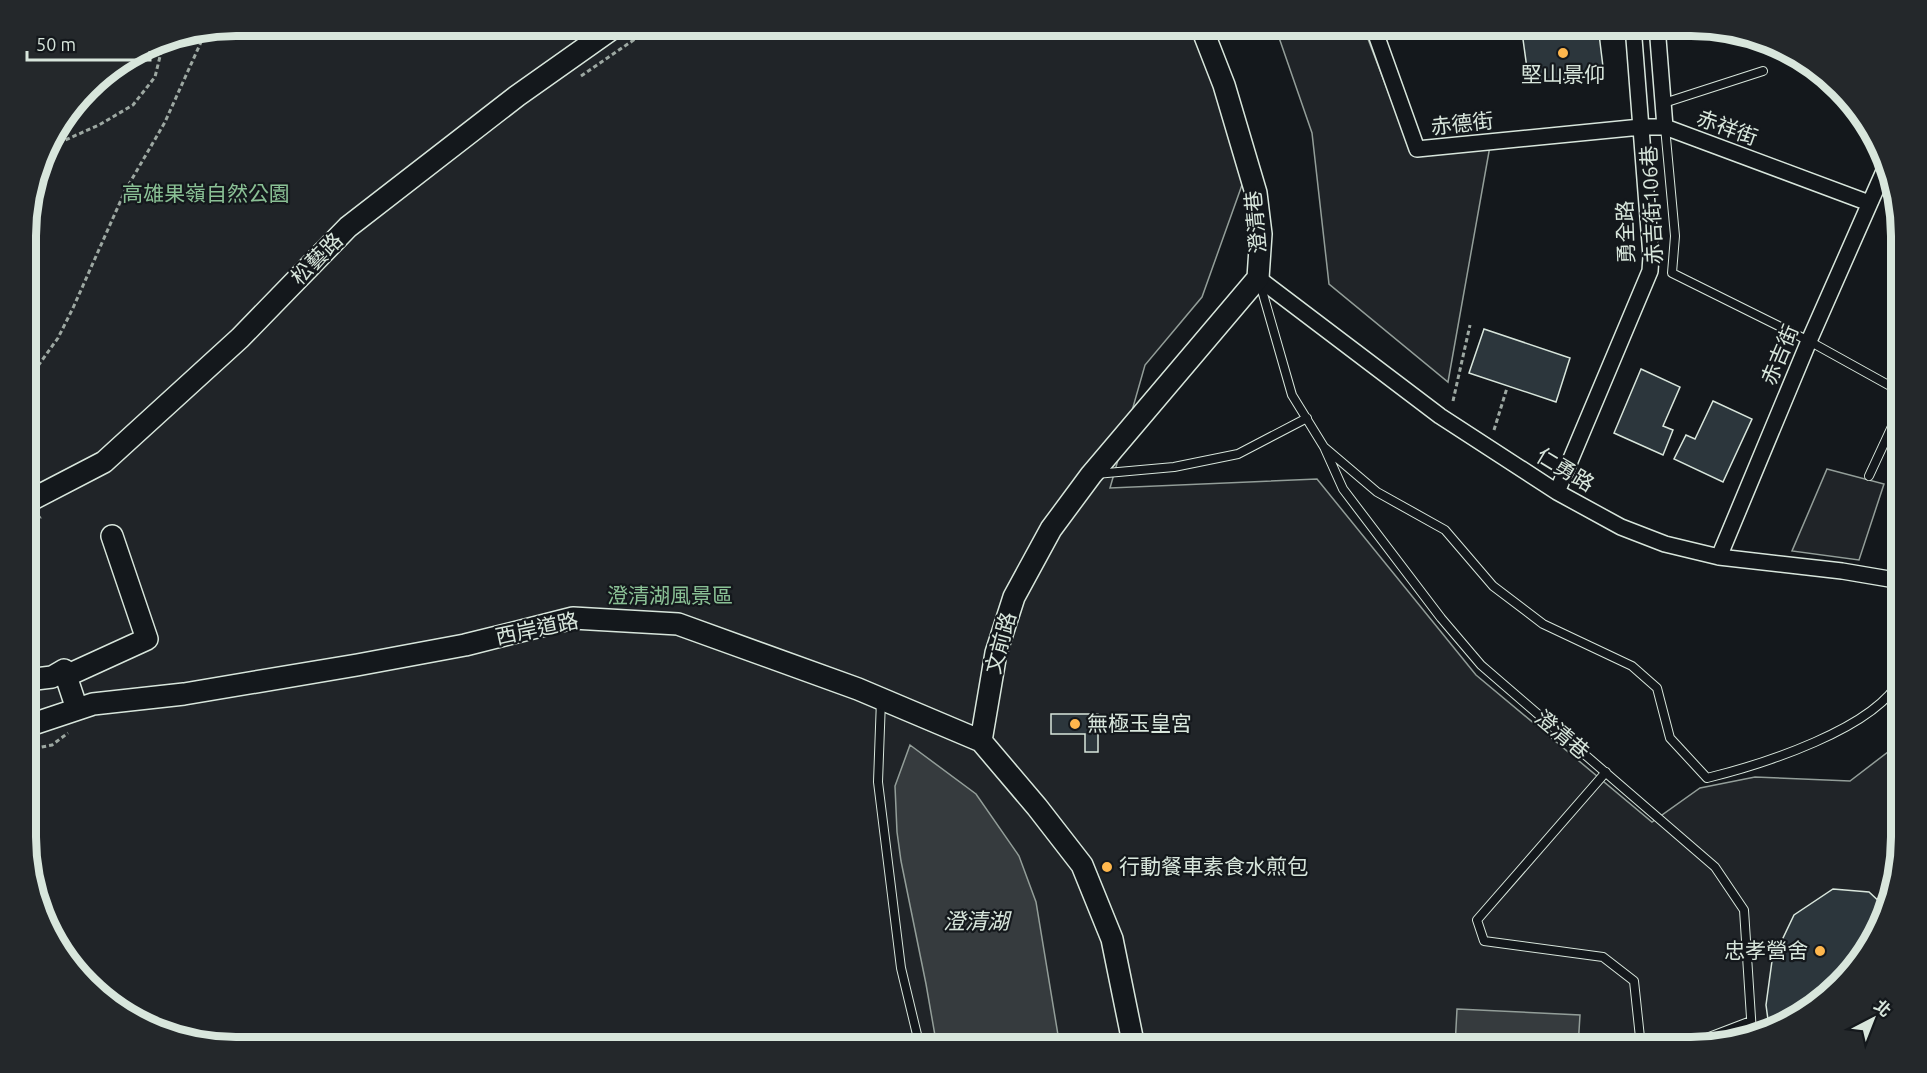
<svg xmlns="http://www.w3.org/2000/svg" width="1927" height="1073" viewBox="0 0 1927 1073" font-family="Ubuntu,'Noto Sans TC',sans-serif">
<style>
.green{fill:#202428;stroke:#939e99;stroke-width:1.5}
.water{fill:#363b3e;stroke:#939e99;stroke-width:1.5}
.building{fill:#2c363c;stroke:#d8e6dc;stroke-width:1.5}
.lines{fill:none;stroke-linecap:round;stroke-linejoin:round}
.lane-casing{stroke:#d8e6dc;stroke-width:10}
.street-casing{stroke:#d8e6dc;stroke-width:18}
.secondary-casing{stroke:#d8e6dc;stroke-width:24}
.path{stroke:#9da8a2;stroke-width:3;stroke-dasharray:4.5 3;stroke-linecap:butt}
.lane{stroke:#14181c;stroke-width:8}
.street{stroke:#14181c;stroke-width:15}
.secondary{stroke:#14181c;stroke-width:21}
.poi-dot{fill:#ffb74d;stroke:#14181c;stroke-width:2}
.labels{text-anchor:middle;stroke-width:4.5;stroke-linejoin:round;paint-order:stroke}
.poi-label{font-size:21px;fill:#d8e6dc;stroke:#14181c;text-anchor:start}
.street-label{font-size:21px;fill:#d8e6dc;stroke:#14181c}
.park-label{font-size:21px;fill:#8ac095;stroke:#14181c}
.water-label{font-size:22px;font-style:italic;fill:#d8e6dc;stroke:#14181c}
.rim{fill:none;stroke:#d8e6dc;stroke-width:8}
</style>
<rect width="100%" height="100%" fill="#14181c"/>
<path class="green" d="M236,26H1191L1247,171L1202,297L1145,365L1110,488L1317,479L1476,675L1652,822L1700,788L1755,777L1850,781L1901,742V850L1873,942L1796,1019L1704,1047H236L131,1019L61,954L27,864V209L47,143L97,78L156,41Z
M1275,26H1363L1412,154L1490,146L1448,382L1329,284L1312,133Z
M1827,469L1884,484L1859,560L1792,551Z"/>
<path class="water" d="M910,745L976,794L1019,856L1036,902L1060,1047H937L926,984L901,861L897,832L895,786Z
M1457,1009L1580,1015L1578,1047H1455Z"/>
<path class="building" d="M1430,26H1466L1431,32Z
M1581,26H1598L1604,75L1529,83L1522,32Z
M1484,329L1570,358L1556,402L1469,373Z
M1641,369L1680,387L1663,426L1673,430L1663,455L1614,433Z
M1713,401L1752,419L1723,482L1674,459L1686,435L1695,439Z
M1051,714H1098V752H1085V734H1051Z
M1833,889L1869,892L1884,906L1873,942L1796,1019L1769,1027L1766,1005L1772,961L1794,915Z"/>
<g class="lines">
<defs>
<path id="lane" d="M1658,33L1680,26
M1664,103L1763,71
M1665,127L1675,236L1672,273L1809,341L1901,392
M1259,280L1292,395L1324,447L1377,492L1445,530L1493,586L1543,624L1632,666L1657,688L1670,738L1707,778C1760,765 1876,729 1901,678
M1325,449L1343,489L1441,618L1481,665L1715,867L1744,910L1752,1033
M1096,474L1174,467L1238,454L1307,418
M1869,476L1901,407
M881,700L878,782L901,968L920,1047
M1606,772L1477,920L1484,941L1603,957L1634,981L1641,1047
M1693,1047L1704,1039L1751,1021"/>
<path id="street" d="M1373,26L1417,149L1641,127H1665
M1657,26L1665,127L1869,203
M1258,278L1440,416L1557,492L1621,527L1665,544L1719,557L1842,571L1901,581
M1557,492L1650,271L1651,256L1633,26
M1719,557L1809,341L1884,171"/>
<path id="secondary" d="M27,502L104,462L240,338L348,227L517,96L616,26
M66,676L147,639L112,536
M27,680L52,677L64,670L77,709
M27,726L93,704L184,694L357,665L465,645L573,618L678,624L858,689L981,741L1037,807L1082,865L1112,939L1134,1047
M981,741L996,653L1014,597L1051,529L1091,475L1258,278L1261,234L1256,193L1224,85L1201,26"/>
</defs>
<use href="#lane" class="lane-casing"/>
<use href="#street" class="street-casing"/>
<use href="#secondary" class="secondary-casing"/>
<path class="path" d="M581,76L641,35L660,26
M45,149L99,125L133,105L155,77L164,40
M27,385L30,377L58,338L73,308L125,191L165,122L206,31
M1453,401L1470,325
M1494,430L1507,388
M27,525L41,517
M27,750L52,745L68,733"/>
<use href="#lane" class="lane"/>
<use href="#street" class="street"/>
<use href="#secondary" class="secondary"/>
</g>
<g class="poi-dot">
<circle cx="1563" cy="53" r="6"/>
<circle cx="1075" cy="724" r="6"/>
<circle cx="1107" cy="867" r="6"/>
<circle cx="1820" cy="951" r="6"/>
</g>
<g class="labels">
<g class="poi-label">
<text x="1563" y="82" text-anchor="middle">堅山景仰</text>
<text x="1087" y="731">無極玉皇宮</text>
<text x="1119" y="874">行動餐車素食水煎包</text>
<text x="1808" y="958" text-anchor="end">忠孝營舍</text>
</g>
<g class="street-label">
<text transform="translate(1462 124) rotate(-6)" y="7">赤德街</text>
<text transform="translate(1727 128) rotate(20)" y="7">赤祥街</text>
<text transform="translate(1652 205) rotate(-93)" y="7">赤吉街106巷</text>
<text transform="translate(1256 222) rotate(-95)" y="7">澄清巷</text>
<text transform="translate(1626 232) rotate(-92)" y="7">勇全路</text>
<text transform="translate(317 259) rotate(-45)" y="7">松藝路</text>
<text transform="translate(1780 355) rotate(-67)" y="7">赤吉街</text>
<text transform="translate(1565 470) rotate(31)" y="7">仁勇路</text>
<text transform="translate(537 629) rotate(-12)" y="7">西岸道路</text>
<text transform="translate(1001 643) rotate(-75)" y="7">文前路</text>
<text transform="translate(1562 735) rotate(40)" y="7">澄清巷</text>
</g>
<g class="park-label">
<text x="206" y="201">高雄果嶺自然公園</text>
<text x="670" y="603">澄清湖風景區</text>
</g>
<g class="water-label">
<text x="976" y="929">澄清湖</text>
</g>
</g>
<path d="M0 0H1927V1073H0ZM236 36H1691A200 200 0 0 1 1891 236V837A200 200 0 0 1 1691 1037H236A200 200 0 0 1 36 837V236A200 200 0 0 1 236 36Z" fill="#24282b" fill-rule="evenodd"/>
<path class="rim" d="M236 36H1691A200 200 0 0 1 1891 236V837A200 200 0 0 1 1691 1037H236A200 200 0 0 1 36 837V236A200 200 0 0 1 236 36Z"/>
<g transform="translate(1873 1019) rotate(42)" stroke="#14181c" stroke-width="4.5" paint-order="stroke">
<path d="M0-4.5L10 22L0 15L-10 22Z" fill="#d8e6dc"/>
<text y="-9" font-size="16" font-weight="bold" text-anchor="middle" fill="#d8e6dc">北</text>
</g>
<path d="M27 51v9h123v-9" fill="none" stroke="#d8e6dc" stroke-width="3"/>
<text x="36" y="51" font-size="18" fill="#d8e6dc" stroke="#14181c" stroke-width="4.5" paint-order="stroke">50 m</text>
</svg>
